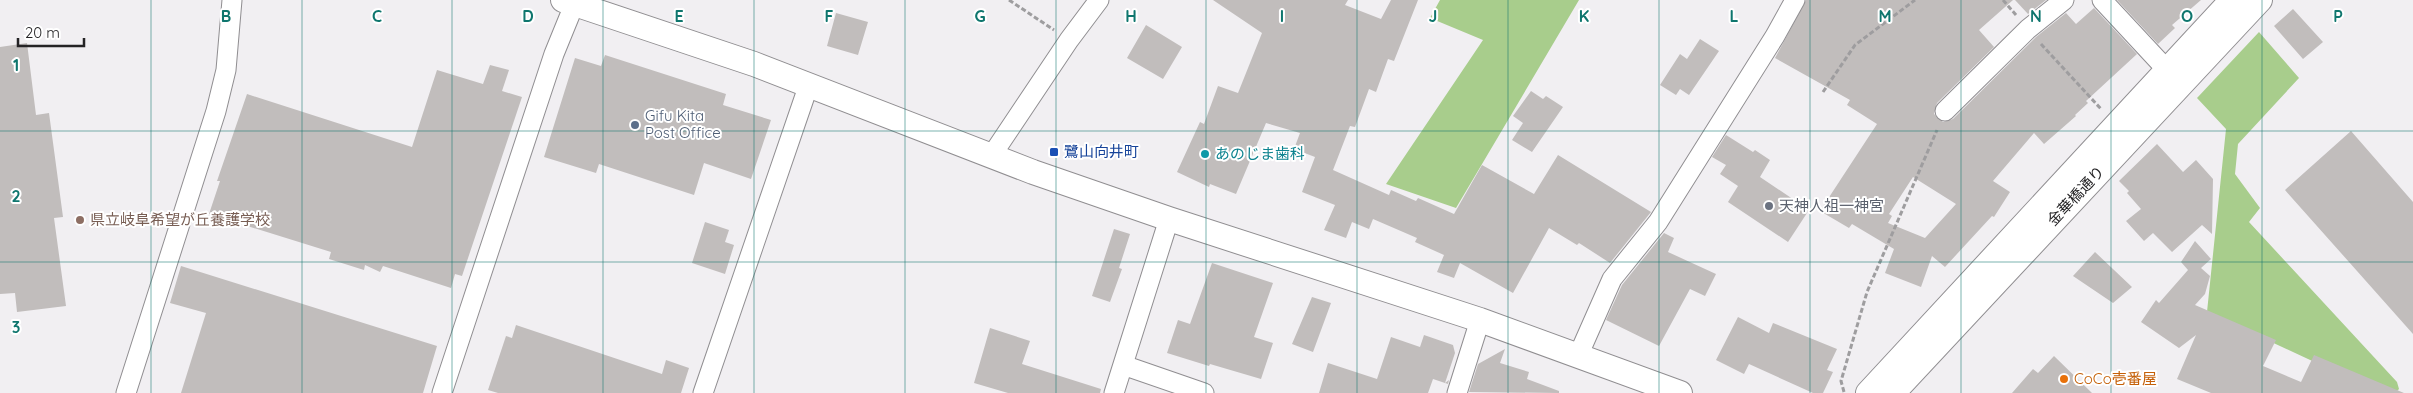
<svg xmlns="http://www.w3.org/2000/svg" width="2413" height="393" viewBox="0 0 2413 393" font-family="Quicksand,'Noto Sans JP',sans-serif">
<style>
.green{fill:#a8cd8c}
.building{fill:#c1bdbc;fill-rule:evenodd}
.lines{fill:none;stroke-linecap:round;stroke-linejoin:round}
.minor-casing{stroke:#908e91;stroke-width:21}
.tertiary-casing{stroke:#908e91;stroke-width:26}
.path{stroke:#9e9d9f;stroke-width:3;stroke-dasharray:5 2.5;stroke-linecap:butt}
.minor{stroke:#fff;stroke-width:19}
.tertiary{stroke:#fff;stroke-width:24}
.grid{fill:none;stroke:#0f766e;stroke-width:1;stroke-opacity:0.55}
.service-dot{fill:#5c6f8a;stroke:#fff;stroke-width:2}
.transit-dot{fill:#1a4fb4;stroke:#fff;stroke-width:2}
.culture-dot{fill:#0f9aa8;stroke:#fff;stroke-width:2}
.worship-dot{fill:#6b7280;stroke:#fff;stroke-width:2}
.education-dot{fill:#8d6e63;stroke:#fff;stroke-width:2}
.food-dot{fill:#e8710a;stroke:#fff;stroke-width:2}
.labels{text-anchor:middle;stroke-width:4;stroke-linejoin:round;paint-order:stroke}
.service-label{font-size:15px;fill:#4e5e75;stroke:#fff;text-anchor:start}
.transit-label{font-size:15px;fill:#164399;stroke:#fff;text-anchor:start}
.culture-label{font-size:15px;fill:#0d838f;stroke:#fff;text-anchor:start}
.street-label{font-size:15px;fill:#242325;stroke:#fff}
.worship-label{font-size:15px;fill:#5b616d;stroke:#fff;text-anchor:start}
.education-label{font-size:15px;fill:#785e54;stroke:#fff;text-anchor:start}
.food-label{font-size:15px;fill:#c56008;stroke:#fff;text-anchor:start}
.grid-label{font-size:16px;text-anchor:middle;font-weight:bold;fill:#0f766e;stroke:#fff;stroke-width:4;stroke-linejoin:round;paint-order:stroke}
</style>
<rect width="100%" height="100%" fill="#f1eff2"/>
<path class="green" d="M1440,0H1579L1456,208L1386,184L1483,40L1430,18Z
M2259,32L2299,78L2238,144L2235,174L2260,208L2249,222L2397,382L2399,389L2395,393H2381L2207,312L2226,129L2197,98Z"/>
<path class="building" d="M1213,0H1348L1345,5L1381,19L1391,0H1418L1394,61L1388,59L1376,92L1369,89L1355,127L1350,126L1333,170L1389,195L1391,190L1416,201L1418,198L1454,214L1482,165L1534,194L1558,155L1651,212L1610,263L1579,243L1577,245L1549,228L1513,293L1460,263L1454,278L1437,272L1444,255L1415,242L1417,238L1373,219L1369,229L1352,222L1346,238L1324,230L1335,205L1302,192L1315,157L1294,149L1300,133L1266,123L1236,194L1210,184L1209,187L1177,172L1200,122L1204,124L1218,86L1238,93L1262,33Z
M1806,0H2013L1979,30L1994,47L1937,103L1934,114L1943,122L1953,119L2036,37L2066,13L2076,24L2094,8L2137,54L2086,101L2088,103L2075,115L2076,116L2044,144L2034,133L1993,181L2010,192L1994,217L1992,216L1945,267L1932,256L1921,287L1885,273L1894,249L1852,224L1849,228L1820,211L1877,124L1847,105L1850,100L1775,58ZM1913,177L1956,204L1925,238L1888,223L1892,216L1889,214Z
M2015,0H2046L2028,14Z
M2117,0H2201L2172,25L2175,28L2158,44Z
M2293,9L2323,42L2303,59L2274,26Z
M836,13L868,22L858,55L827,46Z
M1146,25L1182,47L1163,79L1127,58Z
M1700,39L1719,51L1689,95L1680,89L1676,95L1660,85L1680,54L1687,59Z
M27,43L36,115L49,113L63,217L54,218L66,306L17,312L15,293L0,294V47Z
M605,55L726,94L723,105L771,120L751,179L704,163L694,195L599,164L596,173L544,157L575,58L601,66Z
M490,65L509,70L502,91L522,97L462,276L455,274L451,288L383,266L380,272L365,265L364,270L329,259L331,252L209,214L220,181H217L247,94L412,147L437,70L483,84Z
M1531,91L1543,99L1546,96L1563,107L1532,152L1512,140L1523,123L1513,116Z
M2351,131L2413,202V334L2285,190Z
M1726,135L1753,152L1755,150L1770,160L1760,177L1809,210L1788,242L1728,202L1738,186L1720,174L1726,165L1712,157Z
M2157,144L2183,172L2196,160L2213,179L2212,234L2202,225L2172,252L2153,233L2144,241L2126,221L2141,209L2127,193L2129,191L2119,181Z
M705,222L729,230L725,242L734,245L725,274L692,263Z
M1114,229L1130,234L1119,268L1122,269L1110,302L1092,296Z
M1664,233L1674,238L1668,252L1716,274L1705,296L1690,289L1659,346L1606,320L1622,285Z
M2195,241L2211,259L2201,268L2210,276L2205,294L2195,305L2276,340L2263,366L2301,382L2314,355L2404,393H2211L2177,379L2196,335L2179,348L2141,322L2156,300L2159,303L2188,270L2181,262Z
M2095,252L2132,287L2113,303L2073,276Z
M1212,263L1273,283L1254,337L1273,343L1261,379L1210,364L1209,366L1167,353L1178,320L1190,324Z
M181,266L437,346L423,393H181L206,313L170,303Z
M1312,297L1331,303L1313,352L1292,344Z
M1738,317L1769,333L1773,323L1837,349L1827,370L1833,372L1823,393H1813L1749,364L1744,374L1716,360Z
M516,325L662,374L666,360L689,368L681,393H498L488,390L506,336L512,338Z
M990,328L1030,341L1022,364L1101,389L1100,393H1008L974,383Z
M1424,335L1453,345L1455,353L1445,383L1449,380L1448,384L1433,379L1428,393H1319L1328,363L1377,379L1391,337L1420,347Z
M1505,349L1500,363L1529,372L1527,379L1559,391V393L1469,392L1478,364Z
M2054,356L2092,393H2012L2033,369L2038,373Z"/>
<g class="lines">
<defs>
<path id="minor" d="M2102,0L2168,71
M1945,111L2028,29L2064,0
M992,155L1069,40L1099,0
M1578,356L1612,279L1658,222L1775,36L1795,0
M1123,365L1204,393
M126,393L216,111L226,70L232,0
M442,393L554,54L574,5
M703,393L809,84
M1114,393L1169,219
M1457,393L1480,320"/>
<path id="tertiary" d="M563,0L754,64L1033,172L1169,219L1480,320L1680,393
M1868,393L2232,0
M1893,393L2260,0"/>
</defs>
<use href="#minor" class="minor-casing"/>
<use href="#tertiary" class="tertiary-casing"/>
<path class="path" d="M1009,0L1054,30
M2003,0L2016,15
M2041,44L2101,109
M1823,92L1855,45L1915,0
M1844,392L1841,381L1867,292L1937,130"/>
<use href="#minor" class="minor"/>
<use href="#tertiary" class="tertiary"/>
</g>
<path class="grid" d="M151,0V393M302,0V393M452,0V393M603,0V393M754,0V393M905,0V393M1056,0V393M1206,0V393M1357,0V393M1508,0V393M1659,0V393M1810,0V393M1961,0V393M2111,0V393M2262,0V393M0,131H2413M0,262H2413"/>
<circle class="service-dot" cx="635" cy="125" r="5"/>
<rect class="transit-dot" x="1049" y="147" width="10" height="10" rx="2.5"/>
<circle class="culture-dot" cx="1205" cy="154" r="5"/>
<circle class="worship-dot" cx="1769" cy="206" r="5"/>
<circle class="education-dot" cx="80" cy="220" r="5"/>
<circle class="food-dot" cx="2064" cy="379" r="5"/>
<g class="labels">
<g class="service-label">
<text x="645" y="121">Gifu Kita<tspan x="645" dy="17">Post Office</tspan></text>
</g>
<g class="transit-label">
<text x="1064" y="157">鷺山向井町</text>
</g>
<g class="culture-label">
<text x="1215" y="159">あのじま歯科</text>
</g>
<g class="street-label">
<text transform="translate(2076 196) rotate(-47)" y="5">金華橋通り</text>
</g>
<g class="worship-label">
<text x="1779" y="211">天神人祖一神宮</text>
</g>
<g class="education-label">
<text x="90" y="225">県立岐阜希望が丘養護学校</text>
</g>
<g class="food-label">
<text x="2074" y="384">CoCo壱番屋</text>
</g>
</g>
<g class="grid-label">
<text x="226" y="22">B</text>
<text x="377" y="22">C</text>
<text x="528" y="22">D</text>
<text x="679" y="22">E</text>
<text x="829" y="22">F</text>
<text x="980" y="22">G</text>
<text x="1131" y="22">H</text>
<text x="1282" y="22">I</text>
<text x="1433" y="22">J</text>
<text x="1584" y="22">K</text>
<text x="1734" y="22">L</text>
<text x="1885" y="22">M</text>
<text x="2036" y="22">N</text>
<text x="2187" y="22">O</text>
<text x="2338" y="22">P</text>
<text x="16" y="71">1</text>
<text x="16" y="202">2</text>
<text x="16" y="333">3</text>
</g>
<path d="M18 38v8h66v-8" fill="none" stroke="#242325" stroke-width="2.5"/>
<text x="25" y="38" font-size="15" fill="#242325" stroke="#ffffff" stroke-width="4" paint-order="stroke">20 m</text>
</svg>
